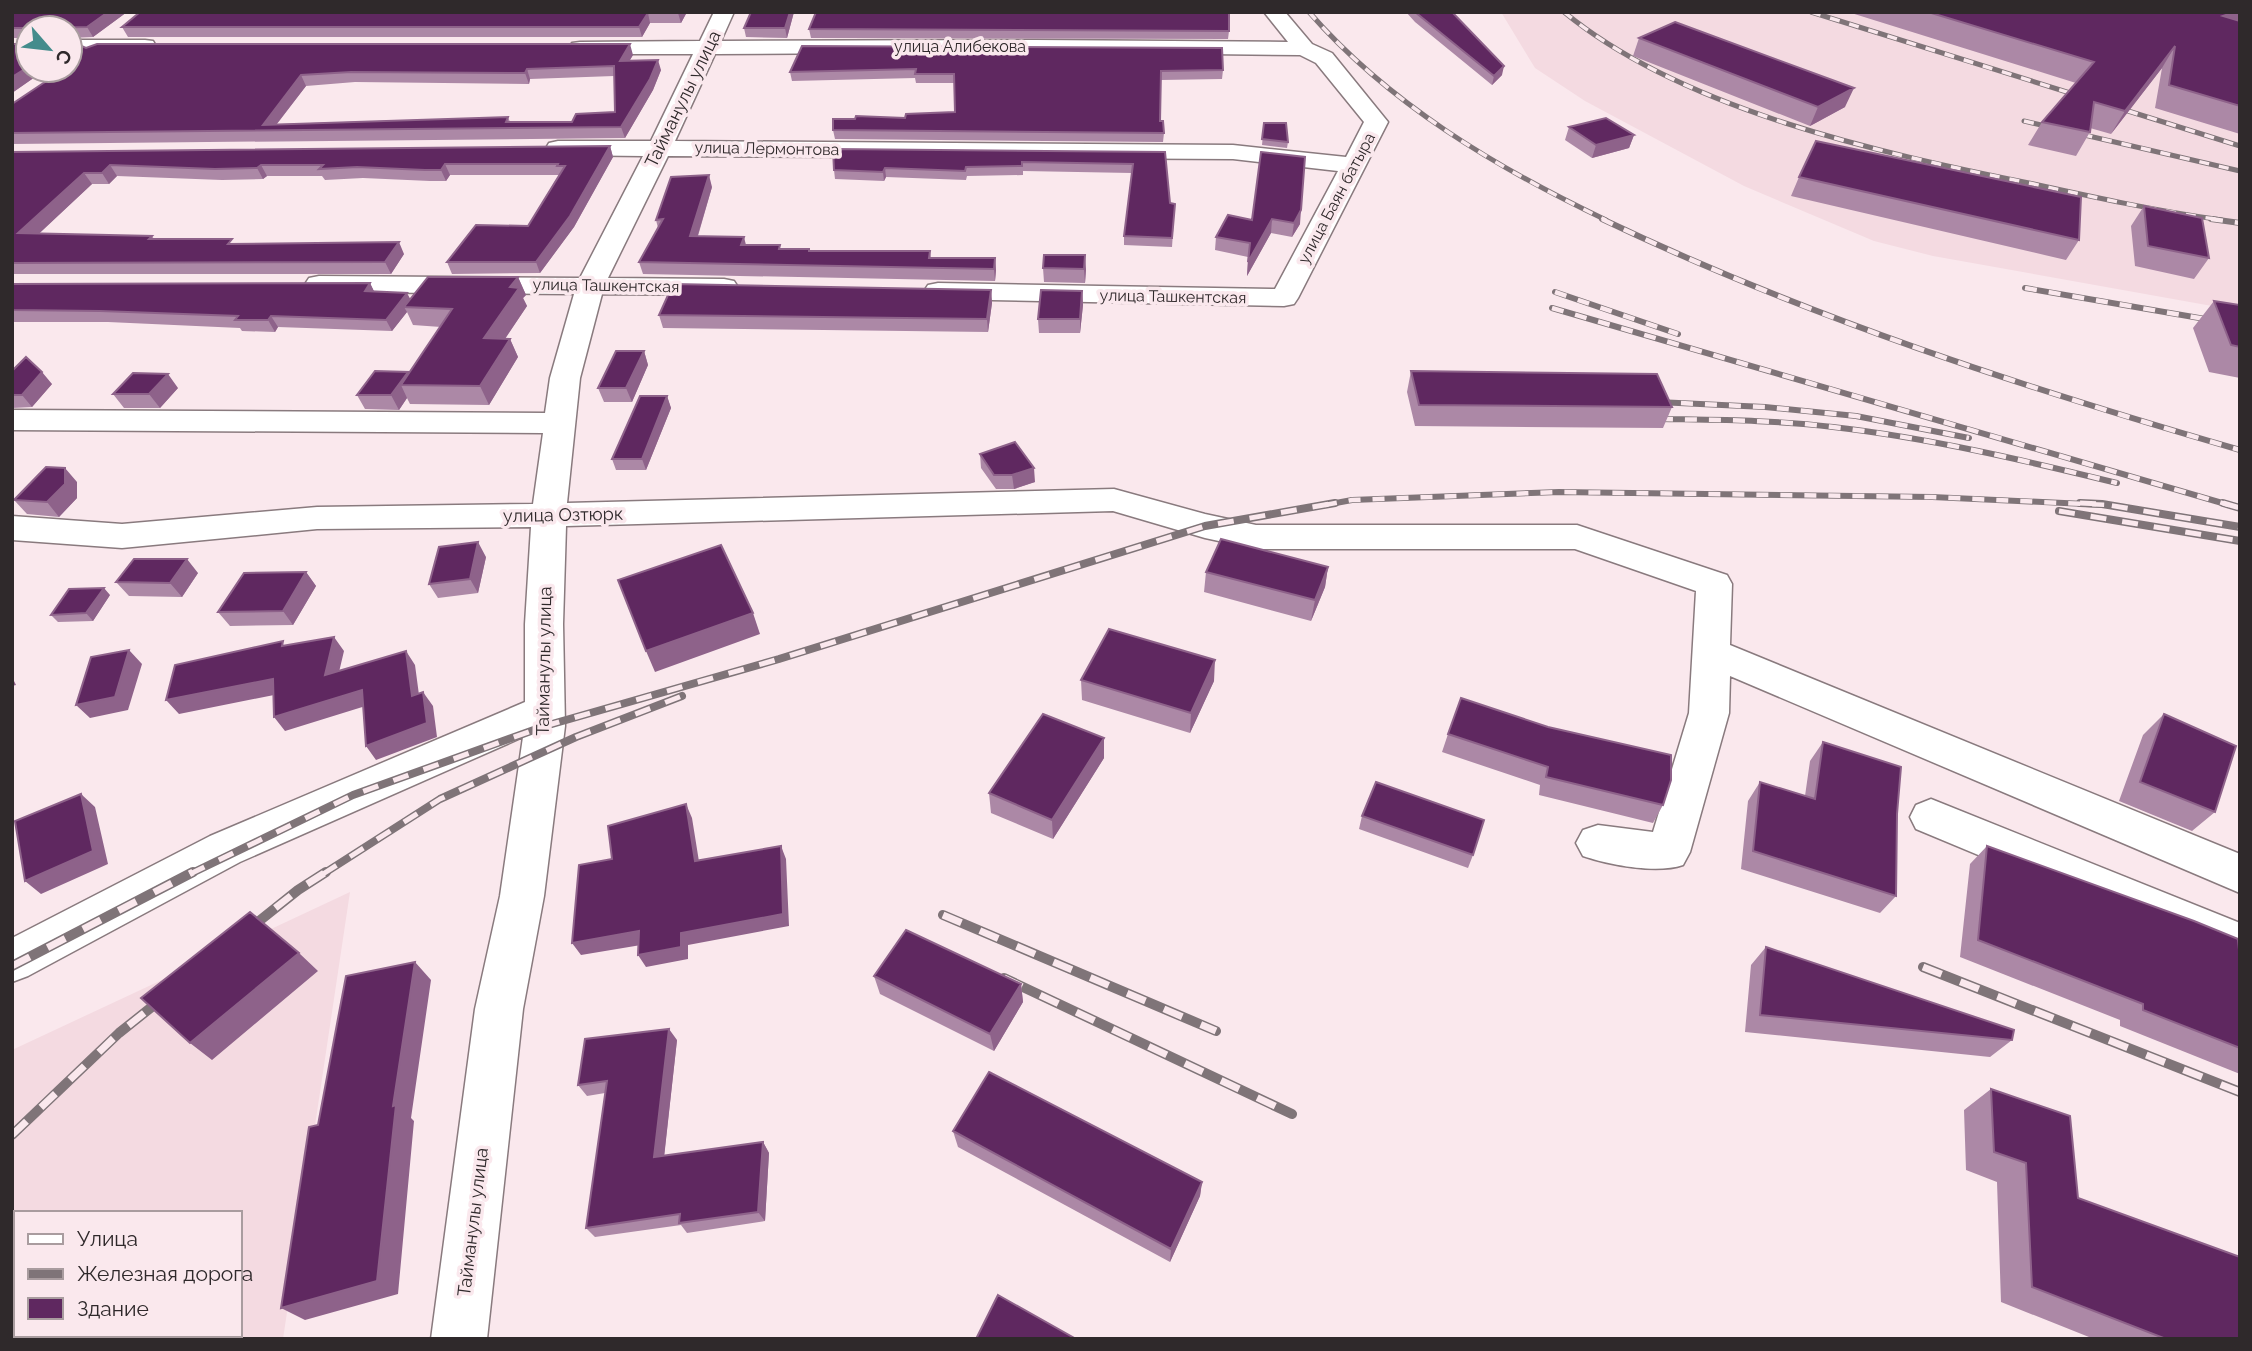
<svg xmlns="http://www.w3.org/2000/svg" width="2252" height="1351" viewBox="0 0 2252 1351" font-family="Raleway,sans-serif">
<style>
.built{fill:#f4dae1;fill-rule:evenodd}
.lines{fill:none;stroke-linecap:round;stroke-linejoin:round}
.minor-casing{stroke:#897a7e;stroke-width:3}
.minor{fill:#fff;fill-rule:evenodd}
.rail-far3-casing{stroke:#7f7478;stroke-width:5}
.rail-far2-casing{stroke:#7f7478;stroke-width:6}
.rail-far1-casing{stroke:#7f7478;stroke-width:8}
.rail-casing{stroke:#7f7478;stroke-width:10}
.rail-far3{stroke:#fae8ed;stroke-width:3.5;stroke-dasharray:10;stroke-linecap:butt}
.rail-far2{stroke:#fae8ed;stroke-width:4.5;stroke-dasharray:12;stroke-linecap:butt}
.rail-far1{stroke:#fae8ed;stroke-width:5;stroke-dasharray:16;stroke-linecap:butt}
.rail{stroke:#fae8ed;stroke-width:7;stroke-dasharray:20;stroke-linecap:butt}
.wall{fill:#ac88a6;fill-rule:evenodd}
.shaded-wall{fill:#8e628a}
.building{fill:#5f2860;stroke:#8e628a;stroke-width:2;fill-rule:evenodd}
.labels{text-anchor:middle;stroke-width:7;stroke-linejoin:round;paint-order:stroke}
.far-street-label{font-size:16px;fill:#2f292b;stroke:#fae8ed}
.street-label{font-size:18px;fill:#2f292b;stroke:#fae8ed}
</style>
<rect width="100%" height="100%" fill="#fae8ed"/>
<path class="built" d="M1501,12H2240V311L1933,256L1874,241L1744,186L1585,101L1535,68Z
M350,892L283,1339H12V1050ZM16,1213H240V1335H16Z"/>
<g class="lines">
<defs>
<path id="minor" d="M714,12H734L721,41L1036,40L1288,42L1264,12H1285L1312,44L1332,53L1388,122L1298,298L1294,304L1284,306L938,299L928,297L924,291L928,285L938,283L1275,289L1338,171L1233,159L668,156L608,278L724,279L734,281L738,287L734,293L724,295L602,294L580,378L567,503L1114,489L1205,514L1256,525H1577L1727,575L1732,584L1730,645L2240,854V893L1730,676L1729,713L1690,852L1683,865C1657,874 1609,865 1583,856L1576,843L1583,830L1598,825L1653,832L1689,713L1696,591L1575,549H1256L1205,538L1113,511L566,526L563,624L565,726L544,896L523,1009L487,1339H431L475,1009L500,896L523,737L240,862L28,976L12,982V938L210,836L525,702V624L531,527L317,529L122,548L12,540V516L122,524L317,507L533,504L543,433L12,430V410L545,413L550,378L574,294L319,292L309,290L305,284L309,278L319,276L580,278L643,156L558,155L549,153L546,148L549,143L558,141H651L693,54H580L572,53L569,48L572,43L580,42L700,41ZM1036,52L1300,55L1316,63L1364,122L1346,157L1233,145L675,141L715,54Z
M70,40H145L153,41L156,46L153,51L145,52H70Z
M1931,799L2240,923V964L1916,829L1910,817L1916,805Z"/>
</defs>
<use href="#minor" class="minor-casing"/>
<use href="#minor" class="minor"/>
<defs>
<path id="rail-far3" d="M1309,12C1389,104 1497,168 1606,220
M1564,12C1683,110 1880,153 2029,183C2093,197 2157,211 2222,220
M1811,12L2086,98
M2109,105L2240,146
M2024,121L2240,171"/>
<path id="rail-far2" d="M1602,219C1807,317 2022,387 2240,450
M2211,219L2240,223
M2025,288L2240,325
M1555,292L1678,334
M1552,308L2229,505
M1657,402L1765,407L1856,416L1969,438
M1661,419C1718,420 1776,420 1833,427C1929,438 2023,460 2117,483
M1325,505L1352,500L1559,492L1932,497L2107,505"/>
<path id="rail-far1" d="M2080,503L2102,504L2240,527
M2223,503L2240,508
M2059,511L2240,541
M190,874L353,795L545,726L779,659L1205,526L1335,503
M323,874L440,799L576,737L682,696"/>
<path id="rail" d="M943,915L1216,1031
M244,933L298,890L326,872
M12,966L193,872
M1923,967L2240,1092
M1004,978L1292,1114
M12,1135L119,1033L168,994"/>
</defs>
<use href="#rail-far3" class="rail-far3-casing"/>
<use href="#rail-far2" class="rail-far2-casing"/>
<use href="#rail-far1" class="rail-far1-casing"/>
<use href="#rail" class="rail-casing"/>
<use href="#rail-far3" class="rail-far3"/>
<use href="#rail-far2" class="rail-far2"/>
<use href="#rail-far1" class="rail-far1"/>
<use href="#rail" class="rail"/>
</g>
<path class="wall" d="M12,12H127L93,37L70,38V28H28V70H45L12,93L23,44V38H12Z
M140,12H687L681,23H650L642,37H128L122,27Z
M794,12L787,38L746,37L744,28Z
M1406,12H1452L1502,75L1492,85L1415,22Z
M1848,12H2240V134L2155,108L2162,68L2111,134L2090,128V132L2076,156L2028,145L2042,122L2076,83Z
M809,29L1229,31L1228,39L811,38Z
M1639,38L1845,107L1810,126L1633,56Z
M70,44L86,48L633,55L629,61L661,70L653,90L625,138L12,144V104L70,70ZM614,76L615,112L572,122H510L508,117L277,124L306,86L355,82L529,84L530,79Z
M802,46L1223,70L1222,79L1161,80L1160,121L1164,133L1163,142L835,139L833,130L905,118L955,112V83H916L915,78L792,81L790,72Z
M1264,123L1288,142L1287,148L1262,145Z
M1569,127L1634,135L1629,148L1592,158L1565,140Z
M610,146L613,157L574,227L540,273L452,274L447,262L528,226L559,175H450L446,181H430L363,178L325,180L322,176H267L263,179L222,180L117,176L109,184H92L38,234L152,236L154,239L404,254L391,274H12V152Z
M1165,152L1170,203L1175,204L1172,247L1124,245V236L1132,173L1023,171V175L967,176L966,180L886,177L884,181L835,179L834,170Z
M1261,152L1300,224L1292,237L1271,233L1247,276L1248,257L1215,250L1216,237L1252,220Z
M1799,177L2079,240L2066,260L1791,196Z
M712,187L698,236L746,245L781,249H809L810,251H930L931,258H995L996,270L995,281L643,274L639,262L658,228L656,220Z
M2144,206L2209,258L2194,279L2135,266L2131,226Z
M1043,268L1086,269L1085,283L1044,282Z
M518,277L526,295L523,298L527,306L505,338L510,339L518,357L489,405L410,404L407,398L399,410L365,409L357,395L409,373L441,327L413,325L407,312L392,331L278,327L275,332L242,331L240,328L108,322H12V284L370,283L374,292L411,299Z
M991,290L992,303L988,332L663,328L659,315Z
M1082,291L1083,305L1080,333H1039L1038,319Z
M2214,301L2240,305V378L2209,372L2193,328Z
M644,351L648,365L632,402H604L598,388Z
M12,371L52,384L32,407L12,408Z
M1411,371L1672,407L1663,428L1415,426L1407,392Z
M178,388L160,408H124L113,394Z
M667,396L671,408L646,470H616L612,459Z
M980,454L1035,482L1014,489H996L981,468Z
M77,482V498L59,517L27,514L14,500Z
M486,557L478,593L438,598L429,584Z
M1328,567L1325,587L1311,621L1204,592L1206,572Z
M306,572L316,586L293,625L230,626L218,612Z
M198,573L182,597L129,596L116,582Z
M110,595L93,621L58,622L51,615Z
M1081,680L1214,681L1190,733L1082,700Z
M2164,714L2215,812L2192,831L2119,801L2143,735Z
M1448,734L1663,805L1653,823L1539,795L1540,785L1442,752Z
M1104,738V758L1053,839L991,813L989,793Z
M1823,742L1897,814L1896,896L1880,913L1741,869L1748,801L1760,782L1805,796L1810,761Z
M1362,816L1473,855L1468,868L1359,829Z
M1987,846L2240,961V1074L2120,1026V1020L1960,957L1970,864Z
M1766,947L2012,1040L1990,1057L1745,1032L1751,965Z
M874,976L1021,984L1023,1002L994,1051L880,994Z
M677,1040L664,1156L763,1142L769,1153L765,1221L687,1233L681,1225L595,1237L586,1228L605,1093L587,1096L578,1085Z
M1991,1089L2078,1198L2240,1339H2094L2001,1302L1997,1182L1966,1170L1964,1110Z
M953,1131L1202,1182L1200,1196L1170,1262L958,1147Z"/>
<path class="shaded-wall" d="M108,12H127L93,37L87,27Z
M679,12H687L681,23L678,13Z
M790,12H794L787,38L785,28Z
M2235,12H2240V28L2223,16Z
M648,13L650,23L642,37L639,27Z
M630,44L633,55L623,72L620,61Z
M2175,46L2162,68L2111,134L2125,111Z
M658,60L661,70L653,90L625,138L621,127Z
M1504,66L1502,75L1492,85L1494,76Z
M28,67V70H45L12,93V77Z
M527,69L530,79L529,84L525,73Z
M301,75L306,86L272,130L263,125Z
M1854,88L1845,107L1810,126L1818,107Z
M1634,135L1629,148L1592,158L1596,145Z
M610,146L613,157L574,227L540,273L536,262Z
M445,164L450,175L446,181L441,170Z
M110,165L117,176L109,184L102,173Z
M261,165L267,176L263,179L257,168Z
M885,168L886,177L884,181L883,172Z
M84,173L92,184L27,245L18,233Z
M709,175L712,187L694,248L690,236Z
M1301,210L1300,224L1292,237L1294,223Z
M1272,219L1271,233L1247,276L1248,262Z
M744,237L747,249L741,245Z
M399,242L404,254L391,274L385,262Z
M1085,255L1086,269L1085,283L1084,269Z
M995,258L996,270L995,281L994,269Z
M518,277L526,295L523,298L527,306L493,357L484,338L510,287Z
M370,283L376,295L365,291Z
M991,290L992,303L988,332L987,319Z
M1082,291L1083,305L1080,333V319Z
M407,293L413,304L404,307L407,312L392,331L386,320Z
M271,316L278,327L275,332L268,320Z
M510,339L518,357L489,405L480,386Z
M644,351L648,365L632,402L626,388Z
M42,372L52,384L32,407L22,395Z
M408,372L415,386L401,385L407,398L399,410L391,395Z
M168,374L178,388L160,408L149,394Z
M667,396L671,408L646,470L642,459Z
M65,468L77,482V498L59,517L47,502Z
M1034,468L1035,482L1014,489L1012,475Z
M478,542L486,557L478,593L470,579Z
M187,559L198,573L182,597L170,583Z
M1328,567L1325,587L1311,621L1315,600Z
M306,572L316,586L293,625L283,611Z
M104,588L110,595L93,621L86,613Z
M753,613L760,634L655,672L646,651Z
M334,637L344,651L335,689L325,675Z
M129,650L142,664L128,710L90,718L76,705Z
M406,651L415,665L421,710L412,696Z
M1215,660L1214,681L1190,733L1191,713Z
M12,677L16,685L12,686Z
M273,679L284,693L179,714L166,700Z
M362,690L372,704L285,731L274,717Z
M423,692L433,706L437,737L376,760L366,746Z
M1104,738V758L1053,839L1052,820Z
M81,794L95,807L108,864L41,894L25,881Z
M686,804L692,818L701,874L695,861Z
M781,846L786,859L789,926L688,945V959L646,967L638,955Z
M639,931L647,944L581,955L572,943Z
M299,953L318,971L212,1060L190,1043Z
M415,962L431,980L411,1118L414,1121L398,1294L305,1320L281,1308L393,1106Z
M1021,984L1023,1002L994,1051L990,1034Z
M669,1029L677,1040L663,1167L654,1157Z
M763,1142L769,1153L765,1221L758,1212Z
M1202,1182L1200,1196L1170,1262L1171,1249Z"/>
<path class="building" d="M12,12H108L87,27L28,28V67L12,77V44H23V28H12Z
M140,12H679L648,13L639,27H122Z
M751,12H790L785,28H744Z
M816,12H1229V31L809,29Z
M1415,12H1452L1504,66L1494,76Z
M1928,12H2235L2223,16L2240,21V106L2169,85L2175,46L2125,111L2094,102L2090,132L2042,122L2094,62Z
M1675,22L1854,88L1818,107L1639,38Z
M70,44H77L86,48L97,44H630L620,61L658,60L650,79L621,127L12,133V104L63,70H70V63L72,59L70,57ZM614,66L615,112L576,114L572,122H506L508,117L263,125L301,75L351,72L525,73L527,69Z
M802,46L1222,48L1223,70L1161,71L1160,121H1163L1164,133L833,130V119H855L856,116L905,118L906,114L955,112L954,74H915L916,69L790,72Z
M1606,118L1634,135L1596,145L1569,127Z
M1264,123H1286L1288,142L1262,139Z
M1816,141L2081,197L2079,240L1799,177Z
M610,146L570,216L536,262H447L476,225L528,226L565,166H557L558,164H445L441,170H425L357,167L319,169L323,165H261L257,168L215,169L110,165L102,173H84L18,233L152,236L149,239H232L228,244L399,242L385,262L12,263V152Z
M833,149L1165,152L1170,203L1175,204L1172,238L1124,236L1133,164L1022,162V166L966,167L965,171L885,168L883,172L834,170Z
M1261,152L1305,157L1301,210L1294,223L1272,219L1248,262L1250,243L1216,237L1228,215L1252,220Z
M709,175L690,236L744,237L741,245H780L779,249H809V251H930L929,258H995L994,269L639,262L663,219L656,220L671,177Z
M2144,206L2202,218L2209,258L2148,246Z
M1044,255H1085L1084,269L1043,268Z
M428,277H518L510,287L519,288L484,338L510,339L480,386L401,385L452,309L404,307Z
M370,283L365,291L407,293L386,320L271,316L268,320H235L238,316L100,311L12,310V284Z
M673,284L991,290L987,319L659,315Z
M1041,290L1082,291L1080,319H1038Z
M2214,301L2240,305V347L2231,345Z
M616,351H644L626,388H598Z
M26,357L42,372L22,395H12V371Z
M375,371L408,372L391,395H357Z
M1411,371L1657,374L1672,407L1419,405Z
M133,373L168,374L149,394H113Z
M640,396H667L642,459H612Z
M1015,442L1034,468L1012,475H994L980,454Z
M46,467L65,468V484L47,502L14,500Z
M1221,539L1328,567L1315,600L1206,572Z
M478,542L470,579L429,584L439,547Z
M721,545L753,613L646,651L618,580Z
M134,559H187L170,583L116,582Z
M306,572L283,611L218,612L244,573Z
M104,588L86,613L51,615L69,589Z
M1109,629L1215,660L1191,713L1081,680Z
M334,637L325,675L406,651L412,696L423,692L427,723L366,746L362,690L274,717L273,679L166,700L175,665L283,641L282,646Z
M129,650L115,697L76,705L91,657Z
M1461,698L1548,727L1671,755V780L1663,805L1546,777L1548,767L1448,734Z
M1043,714L1104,738L1052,820L989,793Z
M2164,714L2236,746L2215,812L2140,782Z
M1823,742L1901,767L1897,814L1896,896L1753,851L1760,782L1815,799Z
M1376,782L1484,820L1473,855L1362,816Z
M81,794L93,851L25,881L15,821Z
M686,804L695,861L781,846L783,914L681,933V947L638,955L639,931L572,943L579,865L612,859L608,826Z
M1987,846L2194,921L2238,939L2240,961V1048L2143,1010V1004L1978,940Z
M250,912L299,953L190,1043L141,998Z
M906,930L1021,984L990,1034L874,976Z
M1766,947L2014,1030L2012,1040L1760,1015Z
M415,962L393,1106L396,1105L377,1281L281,1308L309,1127L318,1125L346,976Z
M669,1029L654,1157L763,1142L758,1212L679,1223L680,1214L586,1228L607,1081L578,1085L585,1039Z
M989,1072L1202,1182L1171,1249L953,1131Z
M1991,1089L2070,1116L2078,1198L2240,1257V1339H2166L2032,1287L2026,1163L1994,1152Z
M998,1295L1076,1339H976Z"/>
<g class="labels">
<g class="far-street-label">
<text x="960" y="52">улица Алибекова</text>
<text transform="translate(767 148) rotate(1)" y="6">улица Лермонтова</text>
<text transform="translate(1336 198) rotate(-62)" y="6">улица Баян батыра</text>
<text transform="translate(606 285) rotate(1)" y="6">улица Ташкентская</text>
<text transform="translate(1173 296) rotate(1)" y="6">улица Ташкентская</text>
</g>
<g class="street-label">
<text transform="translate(683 99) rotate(-64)" y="6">Тайманулы улица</text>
<text transform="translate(563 515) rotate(-1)" y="6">улица Озтюрк</text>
<text transform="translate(544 661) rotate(-89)" y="6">Тайманулы улица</text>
<text transform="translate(473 1222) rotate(-83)" y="6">Тайманулы улица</text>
</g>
</g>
<rect width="2252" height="1351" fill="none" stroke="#2f292b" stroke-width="28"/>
<rect x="14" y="1211" width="228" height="126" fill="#fae8ed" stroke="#a99c9f" stroke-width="2"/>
<rect x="28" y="1234" width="35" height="10" fill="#ffffff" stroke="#a99c9f" stroke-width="2"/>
<text x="77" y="1246" font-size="21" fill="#2f292b">Улица</text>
<rect x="28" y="1269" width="35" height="10" fill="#7f7478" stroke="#a99c9f" stroke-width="2"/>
<text x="77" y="1281" font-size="21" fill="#2f292b">Железная дорога</text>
<rect x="28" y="1298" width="35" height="21" fill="#5f2860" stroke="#a99c9f" stroke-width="2"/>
<text x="77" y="1316" font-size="21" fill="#2f292b">Здание</text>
<g transform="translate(49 49) rotate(118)"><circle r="33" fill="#fae8ed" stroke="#a99c9f" stroke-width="2"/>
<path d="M0-5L12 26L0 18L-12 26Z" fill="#448c8c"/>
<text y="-10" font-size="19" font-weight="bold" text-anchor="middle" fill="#2f292b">С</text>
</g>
</svg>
